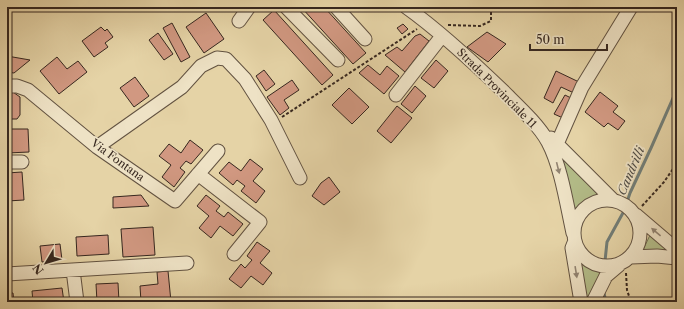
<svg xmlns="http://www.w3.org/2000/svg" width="684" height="309" viewBox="0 0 684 309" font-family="'Libre Caslon Text',serif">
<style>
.green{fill:#b3bc88;stroke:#747254}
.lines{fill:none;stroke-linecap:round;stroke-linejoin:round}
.stream{stroke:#717d77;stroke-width:3}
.building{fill:#d19881;stroke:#36271f}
.minor-casing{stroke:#625241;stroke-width:15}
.path{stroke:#36271f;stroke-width:2;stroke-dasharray:3 2;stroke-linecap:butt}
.minor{stroke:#eee2c5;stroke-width:13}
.oneway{fill:#928472}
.labels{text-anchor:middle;stroke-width:3.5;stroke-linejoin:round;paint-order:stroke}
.street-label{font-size:11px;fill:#36271f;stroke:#eee2c5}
.water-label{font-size:12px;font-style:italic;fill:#4f4b44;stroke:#eee2c5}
</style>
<rect width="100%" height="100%" fill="#e5d3a6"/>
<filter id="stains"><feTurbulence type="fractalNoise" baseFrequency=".005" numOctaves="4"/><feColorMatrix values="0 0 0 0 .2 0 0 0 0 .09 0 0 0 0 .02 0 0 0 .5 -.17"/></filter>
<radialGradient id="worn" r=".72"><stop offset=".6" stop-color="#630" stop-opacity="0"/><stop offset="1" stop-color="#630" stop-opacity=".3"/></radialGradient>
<path class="green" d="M559,149L603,195C590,196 583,205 575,215Z
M650,235L668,251L643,250Z
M577,255L591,268L605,272L594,285L587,302Z"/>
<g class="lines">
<path class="stream" d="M605,261L607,242L624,211L630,193L651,148L677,89
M604,293L606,302"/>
</g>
<path class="building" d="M301,7H324L366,53L353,64Z
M274,10L333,75L322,85L263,20Z
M206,13L224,39L204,53L186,27Z
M172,23L190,57L181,62L163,28Z
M403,24L408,29L402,34L397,28Z
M101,27L105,31L107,29L113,37L105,43L108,47L94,57L82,41Z
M487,32L506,44L488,62L467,47Z
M158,33L173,54L164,60L149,40Z
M420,34L429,41L405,72L385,55L397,47L402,51L415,36Z
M7,56L30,60L14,73L7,72Z
M57,57L67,69L78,61L87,72L59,94L40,71Z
M436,60L448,71L434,88L421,78Z
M368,65L380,75L387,66L399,76L384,94L359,73Z
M264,70L275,84L266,91L256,76Z
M556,71L579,82L574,93L561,87L553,103L544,98Z
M135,77L149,96L134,107L120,88Z
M292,80L299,90L284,100L289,108L280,115L267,97Z
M415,86L426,96L412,113L401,104Z
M349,88L369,107L352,124L332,105Z
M10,90L20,97V115L17,119H7V92Z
M600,92L618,106L613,112L625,121L618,130L608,123L604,127L585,112Z
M565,95L573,99L563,118L554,114Z
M397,106L412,118L391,143L377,131Z
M7,129H28L29,152L7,153Z
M190,140L203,150L191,164L186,161L180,168L185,172L174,187L162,177L171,165L159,156L169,144L181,153Z
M250,159L263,169L253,181L265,191L256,203L241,191L245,186L237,180L233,185L219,173L229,162L241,171Z
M22,172L24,200L7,201V173Z
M329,177L340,192L324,205L312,196L321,183Z
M141,195L149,206L113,208V197Z
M206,195L220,206L216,211L224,217L228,212L243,224L233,236L220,226L211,238L199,228L209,216L197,206Z
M153,227L155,255L123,257L121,229Z
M108,235L109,254L77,256L76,237Z
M257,242L270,251L260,263L272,273L263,285L251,276L241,288L229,279L241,264L245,268L252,260L247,256Z
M60,244L62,260L42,262L40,246Z
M168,271L171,302H141L140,286L158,284L157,272Z
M118,283L119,302H97L96,284Z
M62,288L64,302H33L32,291Z
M7,293H13L14,302H7Z"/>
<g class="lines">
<defs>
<path id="minor" d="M286,7L338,60
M336,7L365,39
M406,7C441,32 473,62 503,91C518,106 538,124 548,142C561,166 567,206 573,233
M239,21L249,7
M7,86H17L28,90L97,147L175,201L218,151
M396,95L442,36
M551,138L613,200
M557,144L582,87L631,7
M97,147L182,87L201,66L217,58L226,59L245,79L271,120L300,178
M7,162H22
M198,174L260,222L234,254
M574 233a33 33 0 1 1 66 0a33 33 0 1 1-66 0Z
M636,215L677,250
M574,243L572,248L581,302
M631,257L657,256L677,258
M73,270L77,302
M7,274L187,263
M593,302L606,276L619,265"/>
</defs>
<use href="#minor" class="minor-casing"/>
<path class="path" d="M448,25L480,26L491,21V12L488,7
M282,117L417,29
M642,206L664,182L677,163
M626,273L627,290L631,302"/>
<use href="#minor" class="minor"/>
</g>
<defs><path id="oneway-solid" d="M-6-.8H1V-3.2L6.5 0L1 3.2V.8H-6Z"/></defs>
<g class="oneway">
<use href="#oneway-solid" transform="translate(558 168) rotate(76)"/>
<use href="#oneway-solid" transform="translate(656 232) rotate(-140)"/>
<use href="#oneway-solid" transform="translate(576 272) rotate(81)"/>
</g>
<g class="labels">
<g class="street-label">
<text transform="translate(497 88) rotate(45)" y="4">Strada Provinciale 11</text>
<text transform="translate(118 160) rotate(36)" y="4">Via Fontana</text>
</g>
<g class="water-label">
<text transform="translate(631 171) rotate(-67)" y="4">Candrilli</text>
</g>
</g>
<rect width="684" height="309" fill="none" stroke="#e5d3a6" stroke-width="24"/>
<rect x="8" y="8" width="668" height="293" fill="none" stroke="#36271f" stroke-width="2"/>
<rect x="12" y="12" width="660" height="285" fill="none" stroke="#36271f"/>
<g transform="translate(46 263) rotate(232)" stroke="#eee2c5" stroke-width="3" paint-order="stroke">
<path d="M0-3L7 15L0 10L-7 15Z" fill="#36271f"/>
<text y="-6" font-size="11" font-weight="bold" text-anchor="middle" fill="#36271f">N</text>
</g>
<path d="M530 44v6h77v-6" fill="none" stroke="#36271f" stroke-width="2"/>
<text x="536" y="44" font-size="12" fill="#36271f" stroke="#eee2c5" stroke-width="3" paint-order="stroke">50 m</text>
<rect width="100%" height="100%" filter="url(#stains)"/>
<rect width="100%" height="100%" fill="url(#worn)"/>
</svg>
